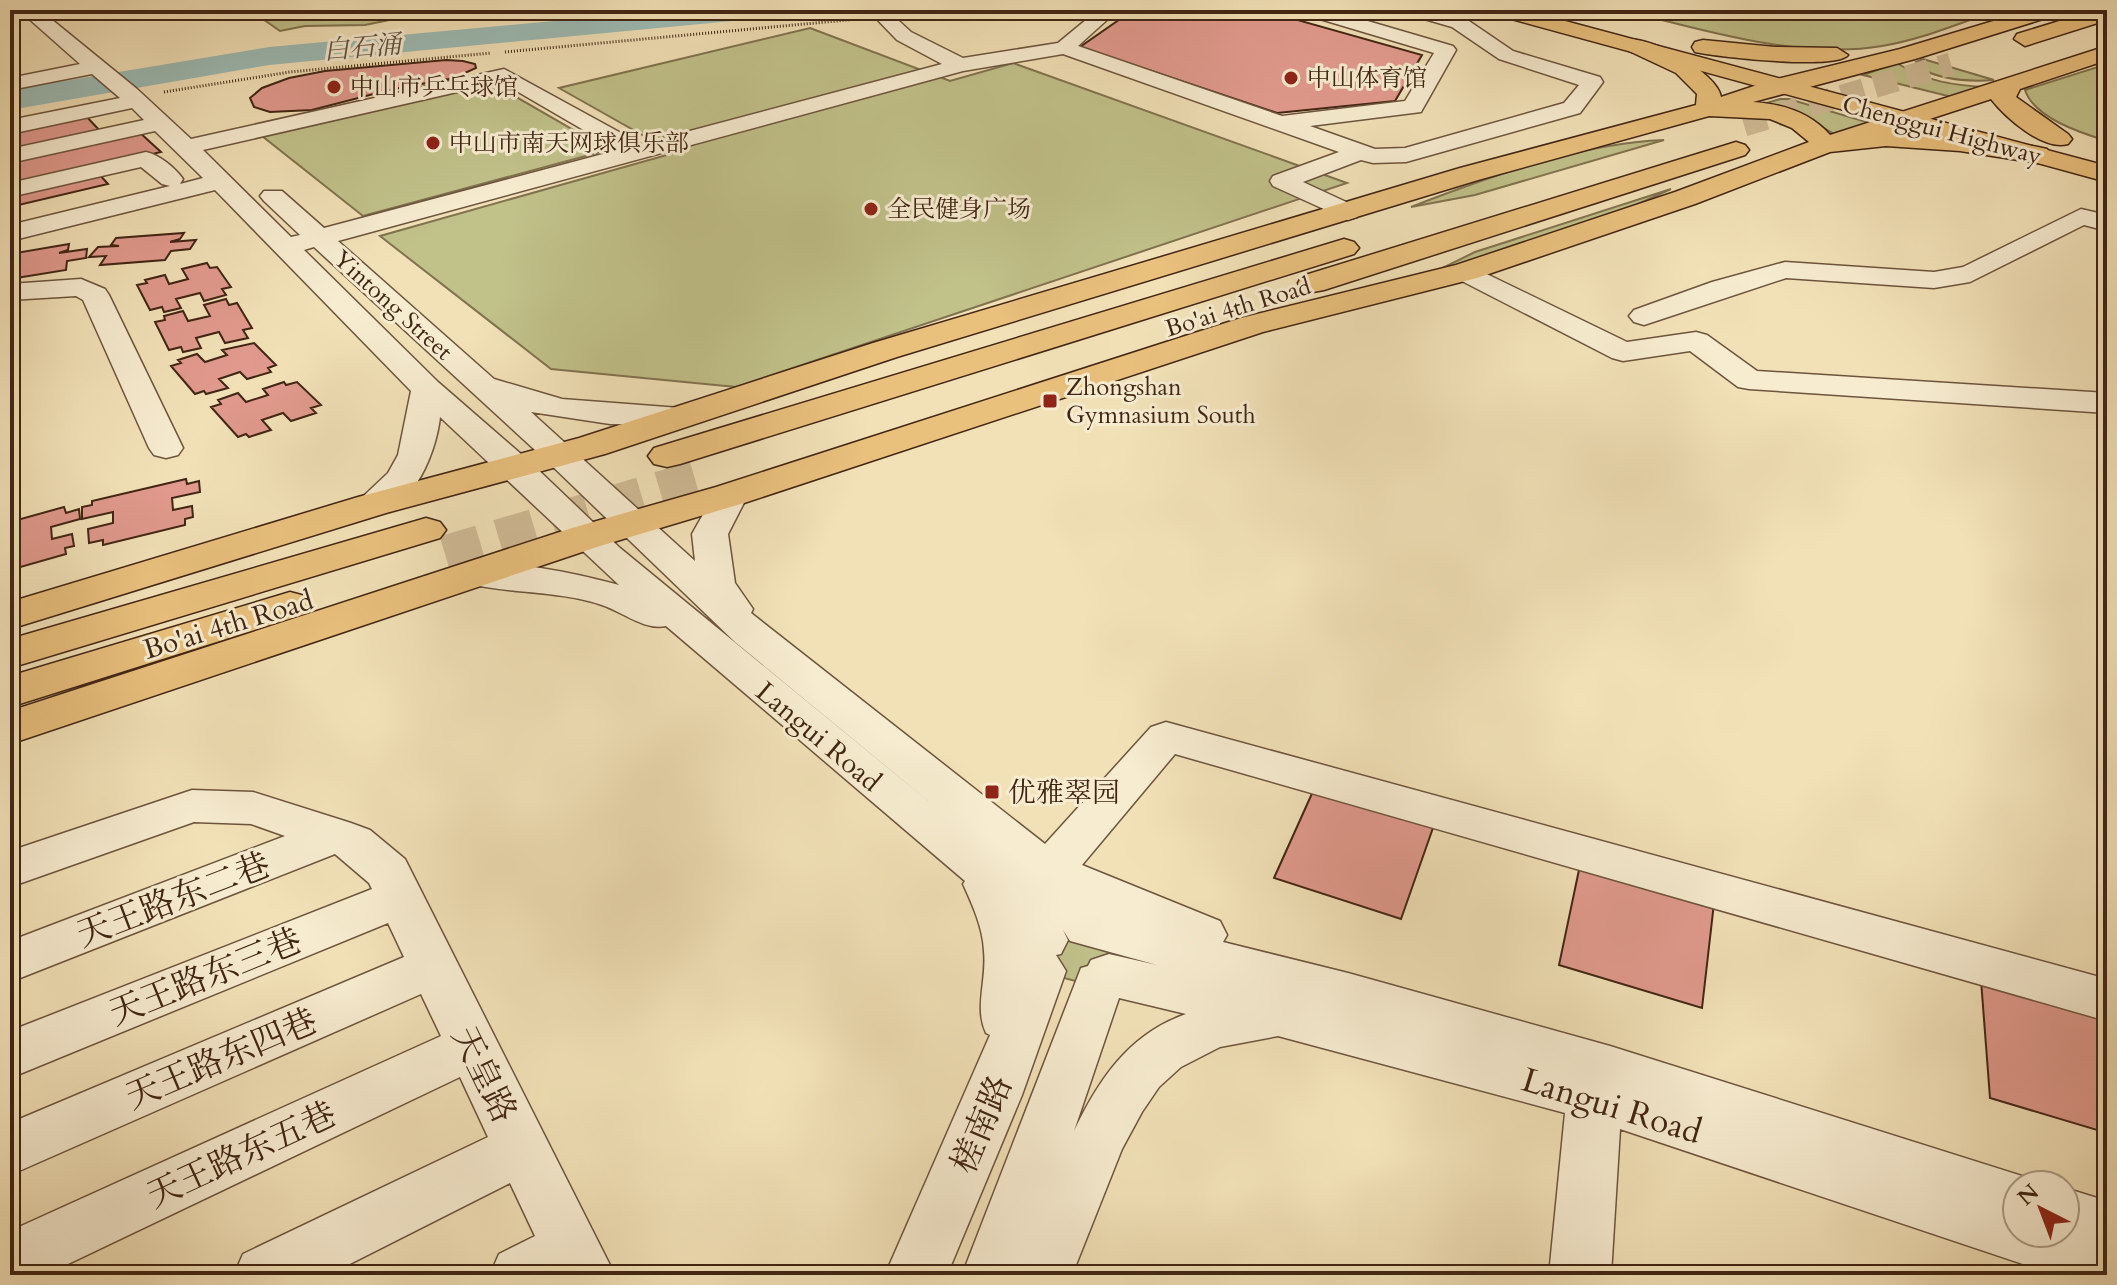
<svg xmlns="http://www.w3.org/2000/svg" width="2117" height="1285" viewBox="0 0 2117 1285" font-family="Cardo,'Noto Serif SC',serif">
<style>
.green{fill:#c1c18a;stroke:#81734f;stroke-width:2}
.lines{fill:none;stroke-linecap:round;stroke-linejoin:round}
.river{fill:#9cbcb5;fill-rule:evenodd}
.building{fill:#e19a8d;stroke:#412514;stroke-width:2}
.highway-tunnel-far1{stroke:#cfbb96;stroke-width:23;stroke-dasharray:23 11;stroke-linecap:butt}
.highway-tunnel{stroke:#cfbb96;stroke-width:37;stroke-dasharray:37 19;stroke-linecap:butt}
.minor-casing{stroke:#6d543d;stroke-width:3}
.major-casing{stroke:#412514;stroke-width:3}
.highway-casing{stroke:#412514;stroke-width:3}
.path{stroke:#412514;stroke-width:3;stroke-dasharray:1 2;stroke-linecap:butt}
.minor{fill:#f7ecd0;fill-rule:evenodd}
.major{fill:#e9c07c;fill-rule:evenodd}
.highway{fill:#e9c07c;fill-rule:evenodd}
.poi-dot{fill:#8f2418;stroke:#f7ecd0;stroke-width:3}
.labels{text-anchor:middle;stroke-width:6;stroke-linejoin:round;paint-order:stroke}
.far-poi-label{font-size:24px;fill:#412514;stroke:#f7ecd0;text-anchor:start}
.far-street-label{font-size:24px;fill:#412514;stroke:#f7ecd0}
.far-water-label{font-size:26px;font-style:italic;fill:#5c5244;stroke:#f7ecd0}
.street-label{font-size:28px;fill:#412514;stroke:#f7ecd0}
.poi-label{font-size:28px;fill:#412514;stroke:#f7ecd0;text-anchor:start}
.near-street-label{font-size:34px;fill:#412514;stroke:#f7ecd0}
</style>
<rect width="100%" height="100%" fill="#f2e1b7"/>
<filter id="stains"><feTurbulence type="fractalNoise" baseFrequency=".0025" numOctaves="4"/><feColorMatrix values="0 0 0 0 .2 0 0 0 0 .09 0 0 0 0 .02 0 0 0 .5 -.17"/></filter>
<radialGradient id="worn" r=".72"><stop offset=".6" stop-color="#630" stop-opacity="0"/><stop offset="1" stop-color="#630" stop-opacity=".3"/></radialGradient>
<path class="green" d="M250,10H438L365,25L305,26L280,31Z
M1623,10H1999C1961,22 1921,40 1882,46C1800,60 1703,30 1623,10Z
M810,28L950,81L1013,63L1347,183L736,387L551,369L380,236L674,153L559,88Z
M1923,59L1994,80C1968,82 1942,80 1919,68L1916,62Z
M1897,63C1924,81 1955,86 1989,87L1952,97L1863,75Z
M2107,64V141C2081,133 2034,118 2025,90Z
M492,83L608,150L363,216L262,136Z
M1780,99H1789L1870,123L1836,135L1808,119L1750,108Z
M1664,140L1475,195L1411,207C1488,177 1581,143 1664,140Z
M1671,189L1614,215L1416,281L1475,252Z
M1071,934L1106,947L1109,955L1079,982L1060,977L1049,949L1062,936Z"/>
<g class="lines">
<path class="river" d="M674,10H778L774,16L764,18L269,65L10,110V90L269,47Z"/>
</g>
<path class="building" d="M1191,10H1262L1422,55L1395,101L1277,113L1080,47L1126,15Z
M446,60L463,61L475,64L476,68L454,78L389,90L312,110L270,112L254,107L250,98L262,88L289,78L325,71Z
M84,114L102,133L10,152V129Z
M138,131L161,152L10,187V159Z
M98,173L108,184L10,207V194Z
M184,233L180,239L170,242L196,240L190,249L171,251L165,260L100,265L106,256L89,257L98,247L119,246L111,245L116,238Z
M69,244L68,250L59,253L87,249L86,258L67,261L66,270L10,279V254Z
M207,263L210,268L217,267L231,287L222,289L226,295L204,301L200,293L176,299L181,308L164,312L162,307L150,310L137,285L147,283L145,280L165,275L169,284L188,279L182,269Z
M226,299L229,305L237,303L252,328L243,330L248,338L225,343L219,332L196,338L201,348L183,352L181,347L169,350L155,322L165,320L164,316L183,311L188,321L210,316L204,305Z
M254,343L276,365L268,368L271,372L247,379L240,372L219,379L228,388L206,394L204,391L195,394L171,366L181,363L178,360L197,354L205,362L227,355L222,350Z
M284,382L286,385L297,382L321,405L311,408L316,413L291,421L283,413L262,420L271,430L249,437L246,434L238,437L211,407L221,404L218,400L238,393L246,402L268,395L263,389Z
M186,479L187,484L199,481L200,492L172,498L173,510L192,506L193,517L185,519V525L103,545V540L89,543L88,529L113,523V512L82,519V507L92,505V501Z
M64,507L66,513L79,509L80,519L51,527L52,539L72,534L74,546L65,548L66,554L10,570V522Z
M1314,789L1434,825L1401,919L1274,878Z
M1580,865L1714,903L1702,1008L1559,965Z
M1981,980L2107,1016V1133L1990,1098Z"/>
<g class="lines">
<path class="highway-tunnel-far1" d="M1744,125L1951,64"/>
<path class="highway-tunnel" d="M445,554L697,479"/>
<defs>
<path id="minor" d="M19,10H40L137,89L191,139L504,69L641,144L942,64L897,40L868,10H887L911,32L963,58L1058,43L1098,10H1118L1078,46L1282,116L1405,101L1434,53L1303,14L1301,10H1330L1453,46L1456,50L1421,112L1310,126L1375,149L1405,148L1564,103L1579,85L1499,59L1452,27L1407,14L1405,10H1435L1466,19L1513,51L1600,77L1603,82L1580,113L1406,162L1373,163L1361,160L1303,182L1357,207L1361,212L1357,217L1348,220L1273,186L1270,181L1273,176L1339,152L1063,54L963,71L338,241L494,379L562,399L693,409L698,416L693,423L682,426L610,424L531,412L695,561L692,534L718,488L730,484L742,488L748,495L728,534L735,583L753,609L751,613L1045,844L1151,727L1166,722L2107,979V1021L1175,754L1082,865L1220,921L1227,935L1223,942L1348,973L1610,1046L2038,1181L2040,1185H2017V1233H2065V1188L2107,1201V1275H2056L1620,1129L1611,1275H1549L1565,1113L1278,1036L1220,1047L1181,1067L1159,1087L1142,1112L1122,1149L1072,1275H962L1081,968L1088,966L1091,960L1109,954L1157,965L1070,941L1063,930L1068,940L1061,954L1056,955L1066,971L1022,1095L947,1275H885L990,1035L986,1033C974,1008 987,980 984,951C983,928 973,906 963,884L965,881L666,626C645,631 621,611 602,605C557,590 510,594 465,583L459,575L465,567C504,557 579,574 619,585L440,417C436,455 408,525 359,513L354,505L388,473L398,455L411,391L215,190L10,241V225L170,186L162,184L141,167L10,197V183L146,152C160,155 175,168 183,179L180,184L203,178L155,131L10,163V149L144,120L132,108L10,134V120L120,98L92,74L10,90V78L80,64ZM501,82L618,150L324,228L282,191H264L260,196L264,201L300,235L291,237L203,150ZM314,247L548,462L735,642L955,823L620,548L529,461L438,382L304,250ZM1119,998L1186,1014C1129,1034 1099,1079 1074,1131Z
M2081,209L2107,215V231L2084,225L1970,282L1934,288L1786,278L1644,325L1634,322L1629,316L1634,310L1712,282L1785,262L1934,272L1963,267Z
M1466,264L1627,342L1696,332L1707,335L1757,371L2107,393V413L1749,389L1738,387L1690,351L1623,361L1612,358L1456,278L1452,272L1456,266Z
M81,279L105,289L109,295L183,448L178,455L166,458L154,455L149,448L83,300L76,296L10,300V284Z
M192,790L253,792L351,823L370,830L405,859L615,1275H490L499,1254L535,1236L510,1183L328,1275H234L243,1254L488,1137L460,1077L45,1275H10V1231L441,1036L421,994L10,1175V1123L404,957L388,923L10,1078V1031L372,889L369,883L335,854L10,982V941L285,836L251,824L194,822L10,887V851Z"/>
<path id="major" d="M1490,10H1524L2107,166V182L1493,14Z"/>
<path id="highway" d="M2030,10H2062L2059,14L1915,59L1753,102C1783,104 1810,112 1830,135L2107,46V60L2020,89L2016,97L2068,134L2072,139L2068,144C2043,151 2006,118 1991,99L1893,131L1960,135L2038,147L2047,149L2051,155L2047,161L2038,163L1960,151L1886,146L1830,152L1695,204L1477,278L1263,332L744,503L600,546L10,744V711L572,528L716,487L1241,318L1456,265L1675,192L1809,142L1792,128L1770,119L1709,116L1478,180L897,357L605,454L386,513L10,629V602L358,497L579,438L873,343L1460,168L1696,105L1697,94L1676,73L1627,50L1624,45L1627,40C1649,35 1718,73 1721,97L1769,81L1900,49Z
M2095,10H2107V20L2025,46L2014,39L2017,34Z
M1703,40L1775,47L1837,48L1848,55C1836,70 1718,57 1695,52L1692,47L1695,42Z
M1736,142L1745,145L1749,150L1745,155L1324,290L1313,292L1302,290L1298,283L1302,276Z
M1344,239L1354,242L1359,248L1354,254L680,464L667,467L654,464L648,456L654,448Z
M426,518L440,522L446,530L440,538L10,668V639Z
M290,592L305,596L311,605L305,614L10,707V676Z"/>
</defs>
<use href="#minor" class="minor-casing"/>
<use href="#major" class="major-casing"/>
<use href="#highway" class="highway-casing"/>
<path class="path" d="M915,14L953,10
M505,52L858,19
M164,92L290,72L491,53"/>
<use href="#minor" class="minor"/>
<use href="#major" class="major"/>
<use href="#highway" class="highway"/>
</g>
<g class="poi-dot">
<circle cx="1291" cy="78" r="8"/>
<circle cx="334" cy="87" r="8"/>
<circle cx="433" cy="143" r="8"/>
<circle cx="871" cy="209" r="8"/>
<rect x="1042" y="393" width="16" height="16" rx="4"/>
<rect x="984" y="784" width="16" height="16" rx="4"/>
</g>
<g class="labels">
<g class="far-poi-label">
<text x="1307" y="86">中山体育馆</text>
<text x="350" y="95">中山市乒乓球馆</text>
<text x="449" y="151">中山市南天网球俱乐部</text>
<text x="887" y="217">全民健身广场</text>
<text x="1066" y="395">Zhongshan<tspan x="1066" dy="28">Gymnasium South</tspan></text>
</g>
<g class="far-street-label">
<text transform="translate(1942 130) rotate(15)" y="8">Chenggui Highway</text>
<text transform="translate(393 305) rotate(42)" y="8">Yintong Street</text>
<text transform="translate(1238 307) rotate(-17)" y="8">Bo'ai 4th Road</text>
</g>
<g class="far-water-label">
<text transform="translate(362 47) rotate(-5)" y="9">白石涌</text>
</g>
<g class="street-label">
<text transform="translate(228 624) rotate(-17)" y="10">Bo'ai 4th Road</text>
<text transform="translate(819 736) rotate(40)" y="10">Langui Road</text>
</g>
<g class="poi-label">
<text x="1008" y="802">优雅翠园</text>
</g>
<g class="near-street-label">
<text transform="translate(173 899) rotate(-21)" y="12">天王路东二巷</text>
<text transform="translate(205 976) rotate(-22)" y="12">天王路东三巷</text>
<text transform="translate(221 1058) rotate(-23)" y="12">天王路东四巷</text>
<text transform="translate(485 1074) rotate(64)" y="12">天皇路</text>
<text transform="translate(1612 1105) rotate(17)" y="12">Langui Road</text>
<text transform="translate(981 1124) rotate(-67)" y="12">槎南路</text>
<text transform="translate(241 1154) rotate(-25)" y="12">天王路东五巷</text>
</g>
</g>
<rect width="2117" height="1285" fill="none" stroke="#f2e1b7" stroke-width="40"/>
<rect x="12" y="12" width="2093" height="1261" fill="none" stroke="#412514" stroke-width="4"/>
<rect x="20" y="20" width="2077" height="1245" fill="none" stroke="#412514" stroke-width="2"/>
<g transform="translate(2041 1209) rotate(318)"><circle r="38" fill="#f7ecd0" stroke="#ae9c85" stroke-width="2"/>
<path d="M0-6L14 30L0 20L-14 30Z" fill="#8f2418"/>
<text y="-12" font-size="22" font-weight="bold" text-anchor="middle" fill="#412514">N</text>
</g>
<rect width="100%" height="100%" filter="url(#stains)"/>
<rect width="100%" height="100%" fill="url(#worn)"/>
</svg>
